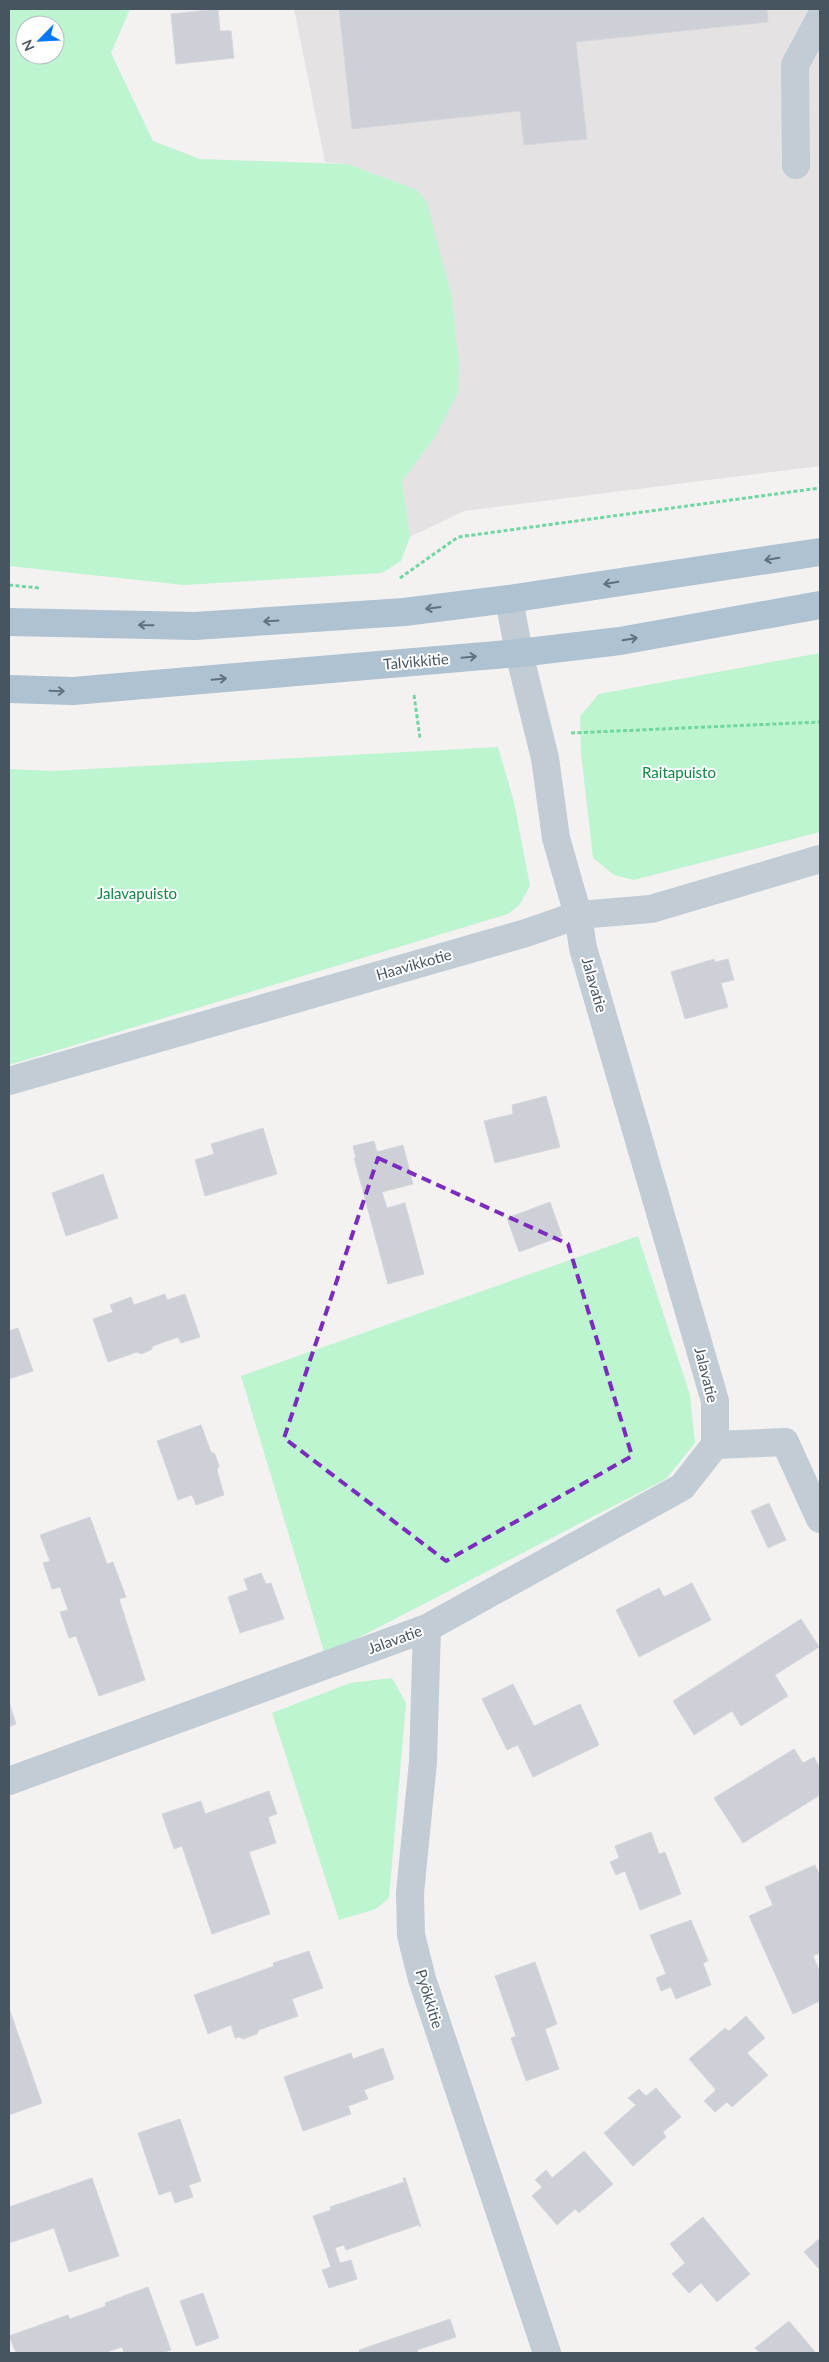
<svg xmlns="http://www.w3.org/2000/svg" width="829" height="2362" viewBox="0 0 829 2362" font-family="Lato,sans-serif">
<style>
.education{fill:#e5e2e3}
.green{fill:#bcf5d0;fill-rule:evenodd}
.building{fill:#cdd0d6;stroke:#d5d7dd}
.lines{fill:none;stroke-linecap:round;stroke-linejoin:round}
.path{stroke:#70d7a1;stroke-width:3;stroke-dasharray:4 2.5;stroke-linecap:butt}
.minor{stroke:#c1ccd4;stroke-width:28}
.major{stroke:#aec2d2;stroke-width:28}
.oneway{stroke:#61707d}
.marked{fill:none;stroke:#7b2cbf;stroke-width:4;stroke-dasharray:10 6;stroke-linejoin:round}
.labels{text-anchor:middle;stroke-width:4;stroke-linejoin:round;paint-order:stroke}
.street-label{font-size:15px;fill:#475561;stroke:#fff}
.park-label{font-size:15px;fill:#0d8746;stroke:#fff}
</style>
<rect width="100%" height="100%" fill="#f4f1f1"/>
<path class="education" d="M294,9H820V466L464,511L410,537L402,481L433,440L459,365L452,297L417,190L348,164L325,162Z"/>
<path class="green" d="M9,9H130L111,53L153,141L200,159L348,164L417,190L427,203L452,297L459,365L458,393L433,440L402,481L410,537L401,561L382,573L184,585L9,566ZM25,25H55V55H25Z
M820,653V832L634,880L614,875L593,858L581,753L580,716L599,694Z
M498,747L514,802L530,886L520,904L508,914L9,1065V769L52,771Z
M638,1236L690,1395L695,1443L666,1479L325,1655L241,1376Z
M392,1678L406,1703L389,1898L376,1909L339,1920L272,1713L350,1683Z"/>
<path class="building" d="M218,9L220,31H231L234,58L176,64L171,14Z
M339,9H767L768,22L576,42L587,139L524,145L520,111L352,129Z
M714,959L715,962L728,959L734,980L721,983L728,1007L685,1019L671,972Z
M546,1096L560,1147L495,1163L484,1121L513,1114L512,1105Z
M263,1128L277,1174L205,1196L195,1160L214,1154L211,1144Z
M374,1141L377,1152L403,1145L413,1184L382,1192L387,1208L405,1203L424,1274L388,1284L354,1158H356L353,1146Z
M103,1174L118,1218L66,1236L52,1193Z
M550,1202L562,1236L519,1252L507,1218Z
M165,1294L167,1300L185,1294L200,1337L181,1343L178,1337L153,1346L151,1350L141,1354L137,1352L108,1362L93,1319L113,1312L110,1305L131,1297L134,1305Z
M18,1328L33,1371L9,1379V1331Z
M201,1425L211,1452L215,1454L219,1466L217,1470L224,1495L196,1505L192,1495L178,1500L157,1441Z
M769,1503L786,1540L768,1548L751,1511Z
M90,1517L107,1564L113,1562L126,1597L119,1599L145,1680L99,1696L76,1636L69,1638L60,1612L68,1610L60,1587L52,1589L43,1563L50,1561L40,1535Z
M261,1573L266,1584L271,1583L284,1619L240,1633L228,1597L248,1590L244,1579Z
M692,1583L711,1620L639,1657L616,1610L659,1588L664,1597Z
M801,1619L819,1647L775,1675L788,1696L741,1726L732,1711L694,1735L673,1701Z
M513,1684L534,1726L580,1704L599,1745L533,1777L518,1745L507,1750L482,1699Z
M9,1702L16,1724L9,1727Z
M794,1749L803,1763L814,1757L820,1768V1795L743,1843L714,1798Z
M269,1791L277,1814L268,1817L276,1843L249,1852L270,1914L212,1934L182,1846L174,1849L162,1814L201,1801L205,1814Z
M651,1832L659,1854L665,1852L681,1894L640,1910L625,1871L616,1875L610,1862L619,1858L615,1846Z
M815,1865L820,1876V1953L813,1956L820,1972V2001L793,2014L749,1916L773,1905L765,1887Z
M691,1920L708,1961L703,1963L711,1985L676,1999L671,1987L661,1991L656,1978L666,1974L650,1935Z
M309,1951L323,1988L292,1999L298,2016L259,2030L257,2034L243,2039L239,2037L235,2038L231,2025L208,2034L194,1995L274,1966L273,1963Z
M535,1962L557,2024L545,2029L559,2069L526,2081L511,2038L516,2036L495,1976Z
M9,2008L42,2103L9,2115Z
M746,2016L765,2038L747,2053L768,2075L732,2107L727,2102L715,2112L704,2101L716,2090L689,2059L725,2028L729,2031Z
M383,2048L394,2079L364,2090L368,2099L348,2106L351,2114L303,2131L284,2077L351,2053L353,2059Z
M656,2088L681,2117L663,2132L666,2137L633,2166L604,2133L636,2105L628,2098L639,2089L646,2096Z
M180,2119L201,2181L189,2185L193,2197L175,2203L171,2191L159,2195L138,2133Z
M584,2151L613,2184L579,2213L575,2209L557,2225L532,2196L542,2187L535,2180L546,2170L552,2178Z
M92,2178L119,2256L69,2272L54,2228L9,2243V2207Z
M403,2178H405L421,2227L418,2225L346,2250L344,2245L335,2248L340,2263L351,2260L357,2279L329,2288L322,2270L331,2267L313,2216L331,2210L330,2207L404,2182Z
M703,2217L750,2274L717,2302L701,2283L689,2293L672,2274L685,2263L670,2244Z
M820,2238V2270L804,2252Z
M148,2287L171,2350L161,2353H124L122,2347L104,2353H16L9,2336L68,2315L70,2319L106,2306L105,2303Z
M203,2293L219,2338L196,2346L180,2301Z
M450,2319L456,2337L417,2350L418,2353H360L359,2350Z
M789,2321L816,2353H760L755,2348Z"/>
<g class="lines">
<path class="path" d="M400,578L458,537L820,488
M9,585L40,588
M414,695L420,738
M571,733L820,722"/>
<path class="minor" d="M796,165L795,65L820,18
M9,1081L526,933L578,915L651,909L820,859
M715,1445L785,1442L820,1519
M427,1628L423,1762L410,1893L411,1935L422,1979L547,2353
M9,1781L427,1628L682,1487L715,1445V1401L583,948L578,915L556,838L545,758L519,653L509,599"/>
<path class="major" d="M9,622L195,626L404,612L509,599L820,552
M9,689L73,691L519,653L620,641L820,605"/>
</g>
<defs><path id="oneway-shaft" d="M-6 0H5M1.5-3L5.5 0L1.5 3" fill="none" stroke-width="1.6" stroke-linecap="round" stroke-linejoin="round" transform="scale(1.25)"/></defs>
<g class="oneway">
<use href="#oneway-shaft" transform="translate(772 559) rotate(171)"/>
<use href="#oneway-shaft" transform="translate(611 583) rotate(171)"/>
<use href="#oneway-shaft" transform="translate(433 608) rotate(173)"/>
<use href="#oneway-shaft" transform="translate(271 621) rotate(176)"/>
<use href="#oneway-shaft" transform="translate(146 625) rotate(-179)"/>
<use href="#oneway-shaft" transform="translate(630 639) rotate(-10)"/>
<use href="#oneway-shaft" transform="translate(469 657) rotate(-5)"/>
<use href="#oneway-shaft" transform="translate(219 679) rotate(-5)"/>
<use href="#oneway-shaft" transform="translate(57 691) rotate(2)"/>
</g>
<path class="marked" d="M378,1158L568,1244L632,1456L446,1561L284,1438Z"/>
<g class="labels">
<g class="street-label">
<text transform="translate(416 662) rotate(-5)" y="5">Talvikkitie</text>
<text transform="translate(414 965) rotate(-16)" y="5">Haavikkotie</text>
<text transform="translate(594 985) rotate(74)" y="5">Jalavatie</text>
<text transform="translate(706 1375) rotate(76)" y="5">Jalavatie</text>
<text transform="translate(395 1640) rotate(-20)" y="5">Jalavatie</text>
<text transform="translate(429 1999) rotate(73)" y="5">Pyökkitie</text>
</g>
<g class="park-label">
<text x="679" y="778">Raitapuisto</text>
<text x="137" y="899">Jalavapuisto</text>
</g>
</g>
<rect width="829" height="2362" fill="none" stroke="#475561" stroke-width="20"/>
<g transform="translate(40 40) rotate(246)"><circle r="24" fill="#ffffff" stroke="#b5bbc0"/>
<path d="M0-4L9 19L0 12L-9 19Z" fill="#0577f9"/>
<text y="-8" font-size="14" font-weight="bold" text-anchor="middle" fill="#475561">N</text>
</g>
</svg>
